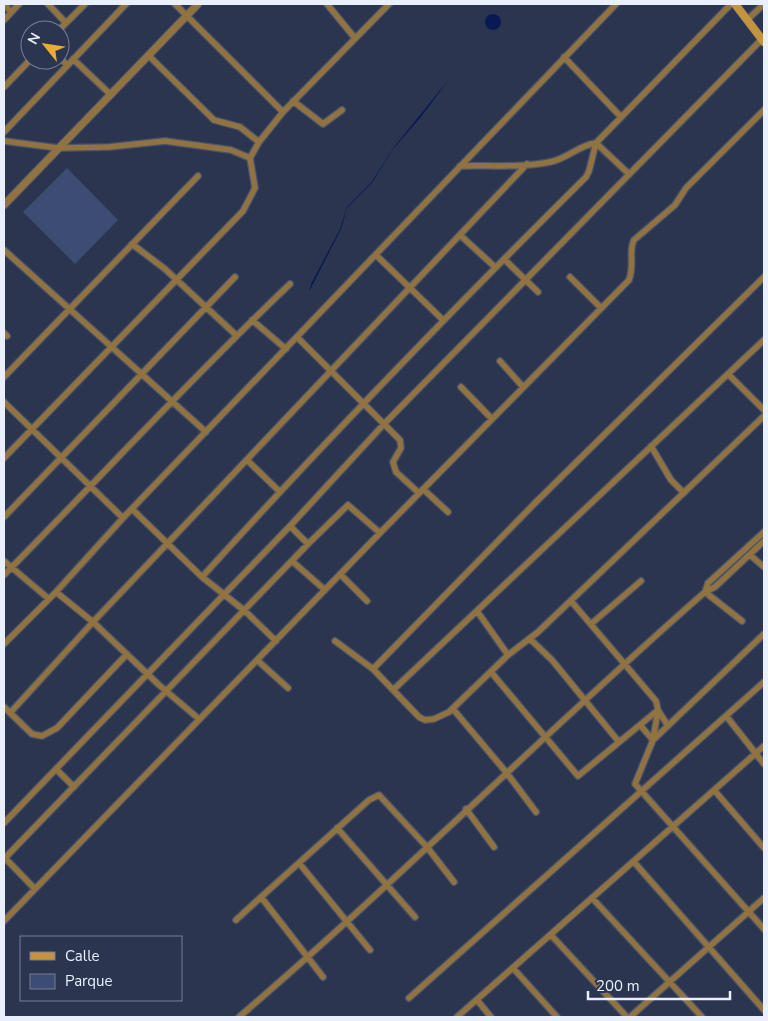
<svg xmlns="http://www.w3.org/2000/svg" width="768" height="1021" viewBox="0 0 768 1021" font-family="'Nunito Sans',sans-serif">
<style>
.green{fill:#3c4c73}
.water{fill:#091955}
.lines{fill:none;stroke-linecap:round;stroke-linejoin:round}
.minor-casing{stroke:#49536b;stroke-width:8}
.tertiary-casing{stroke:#49536b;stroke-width:9}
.secondary-casing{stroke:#49536b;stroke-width:9}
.minor{stroke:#917241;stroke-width:5.5}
.tertiary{stroke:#917241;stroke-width:7}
.secondary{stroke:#c49340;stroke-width:8}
</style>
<rect width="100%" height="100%" fill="#2b354f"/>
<path class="green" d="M67,168L118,220L75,264L23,212Z"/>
<path class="water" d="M485 22a8 8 0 1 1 16 0a8 8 0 1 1-16 0Z
M450,78L421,117L393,149L372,183L347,208L341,229L309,292L311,284L340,229L347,207L371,183L394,147Z"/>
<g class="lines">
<defs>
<path id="minor" d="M4,4L11,12
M48,4L66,23
M175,4L283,112
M327,4L354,37
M4,20L19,4
M747,20L764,4
M59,30L85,4
M148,55L214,120L240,127L259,142
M564,57L621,117
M60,58L67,65
M73,59L110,94
M4,87L30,60
M293,101L323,124L342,110
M4,132L126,4
M4,141L58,148L109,147L165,141L231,150L250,158
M596,143L629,174
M460,166C489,165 521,168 550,162C567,159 579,145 596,143
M460,235L495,267
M132,244L165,269L236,335
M4,250L206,432
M377,256L443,320
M504,259L538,292
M570,277L601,308
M252,320L286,349
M4,333L7,336
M297,337L400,440L401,448L393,462L396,472L419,493
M500,361L523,387
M728,374L764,410
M4,377L198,176
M461,387L492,419
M4,402L123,518
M651,446L671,480L684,493
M4,458L243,211L255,188L250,158L259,142L283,112L389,4
M248,461L279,491
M423,489L448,512
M132,509L202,577L245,611L276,641
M4,517L235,277
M380,533L629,280C635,264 628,251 634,240L675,205L686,188L764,110
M750,555L764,567
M4,561L49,599
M292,561L325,590
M340,574L367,601
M4,575C100,478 191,378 290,284
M202,577C326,440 454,308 586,177L589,171L596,143L731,4
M56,592L93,622L159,685L199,719
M571,601L656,701L658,710L653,740L640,725
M477,611L508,655
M742,621L705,592L715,587L764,541
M591,624L641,581
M764,634L653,740L635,784L764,929
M530,639L552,660L619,742
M335,641L373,669L419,717L425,720L434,719L449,712L508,655L538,632L764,416
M4,644L56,592L123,518L616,4
M257,660L288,688
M373,669L536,502L764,277
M491,672L578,776L658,710L668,726
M393,690L764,340
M4,707L32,734L42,736L57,728L127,654
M453,709L506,772L536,812
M10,713L93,622L527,164
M727,717L764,764
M56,769L74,787
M714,790L764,848
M466,809L494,847
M4,823L290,526L384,424L762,39
M337,828L415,917
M5,858L35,889
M4,859L308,544L290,526
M634,862L764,1010
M299,863L370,950
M593,899L702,1017
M236,920L261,897
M4,921L380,533L348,505L308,544
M551,935L627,1017
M513,968L557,1017
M323,977L261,897L369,800L379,795L427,847L454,882
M409,998L764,682
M477,1000L491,1017
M239,1017C399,880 547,730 705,592L708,583L764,532
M457,1017L764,746
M630,1017L764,898"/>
<path id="tertiary" d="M4,205L198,4"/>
<path id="secondary" d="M735,4L764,42"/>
</defs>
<use href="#minor" class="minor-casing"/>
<use href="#tertiary" class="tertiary-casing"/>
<use href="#secondary" class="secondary-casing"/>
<use href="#minor" class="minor"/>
<use href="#tertiary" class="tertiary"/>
<use href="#secondary" class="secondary"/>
</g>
<rect width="768" height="1021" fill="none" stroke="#e9effc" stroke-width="10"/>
<rect x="20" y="936" width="162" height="65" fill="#2b354f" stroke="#777f94"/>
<rect x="30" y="952" width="25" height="8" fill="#c49340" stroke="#777f94"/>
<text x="65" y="961" font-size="15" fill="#e9effc">Calle</text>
<rect x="30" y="974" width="25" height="15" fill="#3c4c73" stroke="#777f94"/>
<text x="65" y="986" font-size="15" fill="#e9effc">Parque</text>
<g transform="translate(45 45) rotate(300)"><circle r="24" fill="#2b354f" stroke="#777f94"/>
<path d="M0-4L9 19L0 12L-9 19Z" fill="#e9ab38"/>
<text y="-8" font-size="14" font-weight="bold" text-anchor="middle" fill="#e9effc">N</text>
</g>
<path d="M588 991v8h142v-8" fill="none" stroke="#e9effc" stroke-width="2.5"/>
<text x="596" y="991" font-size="15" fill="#e9effc" stroke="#2b354f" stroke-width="4" paint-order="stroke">200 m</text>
</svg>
